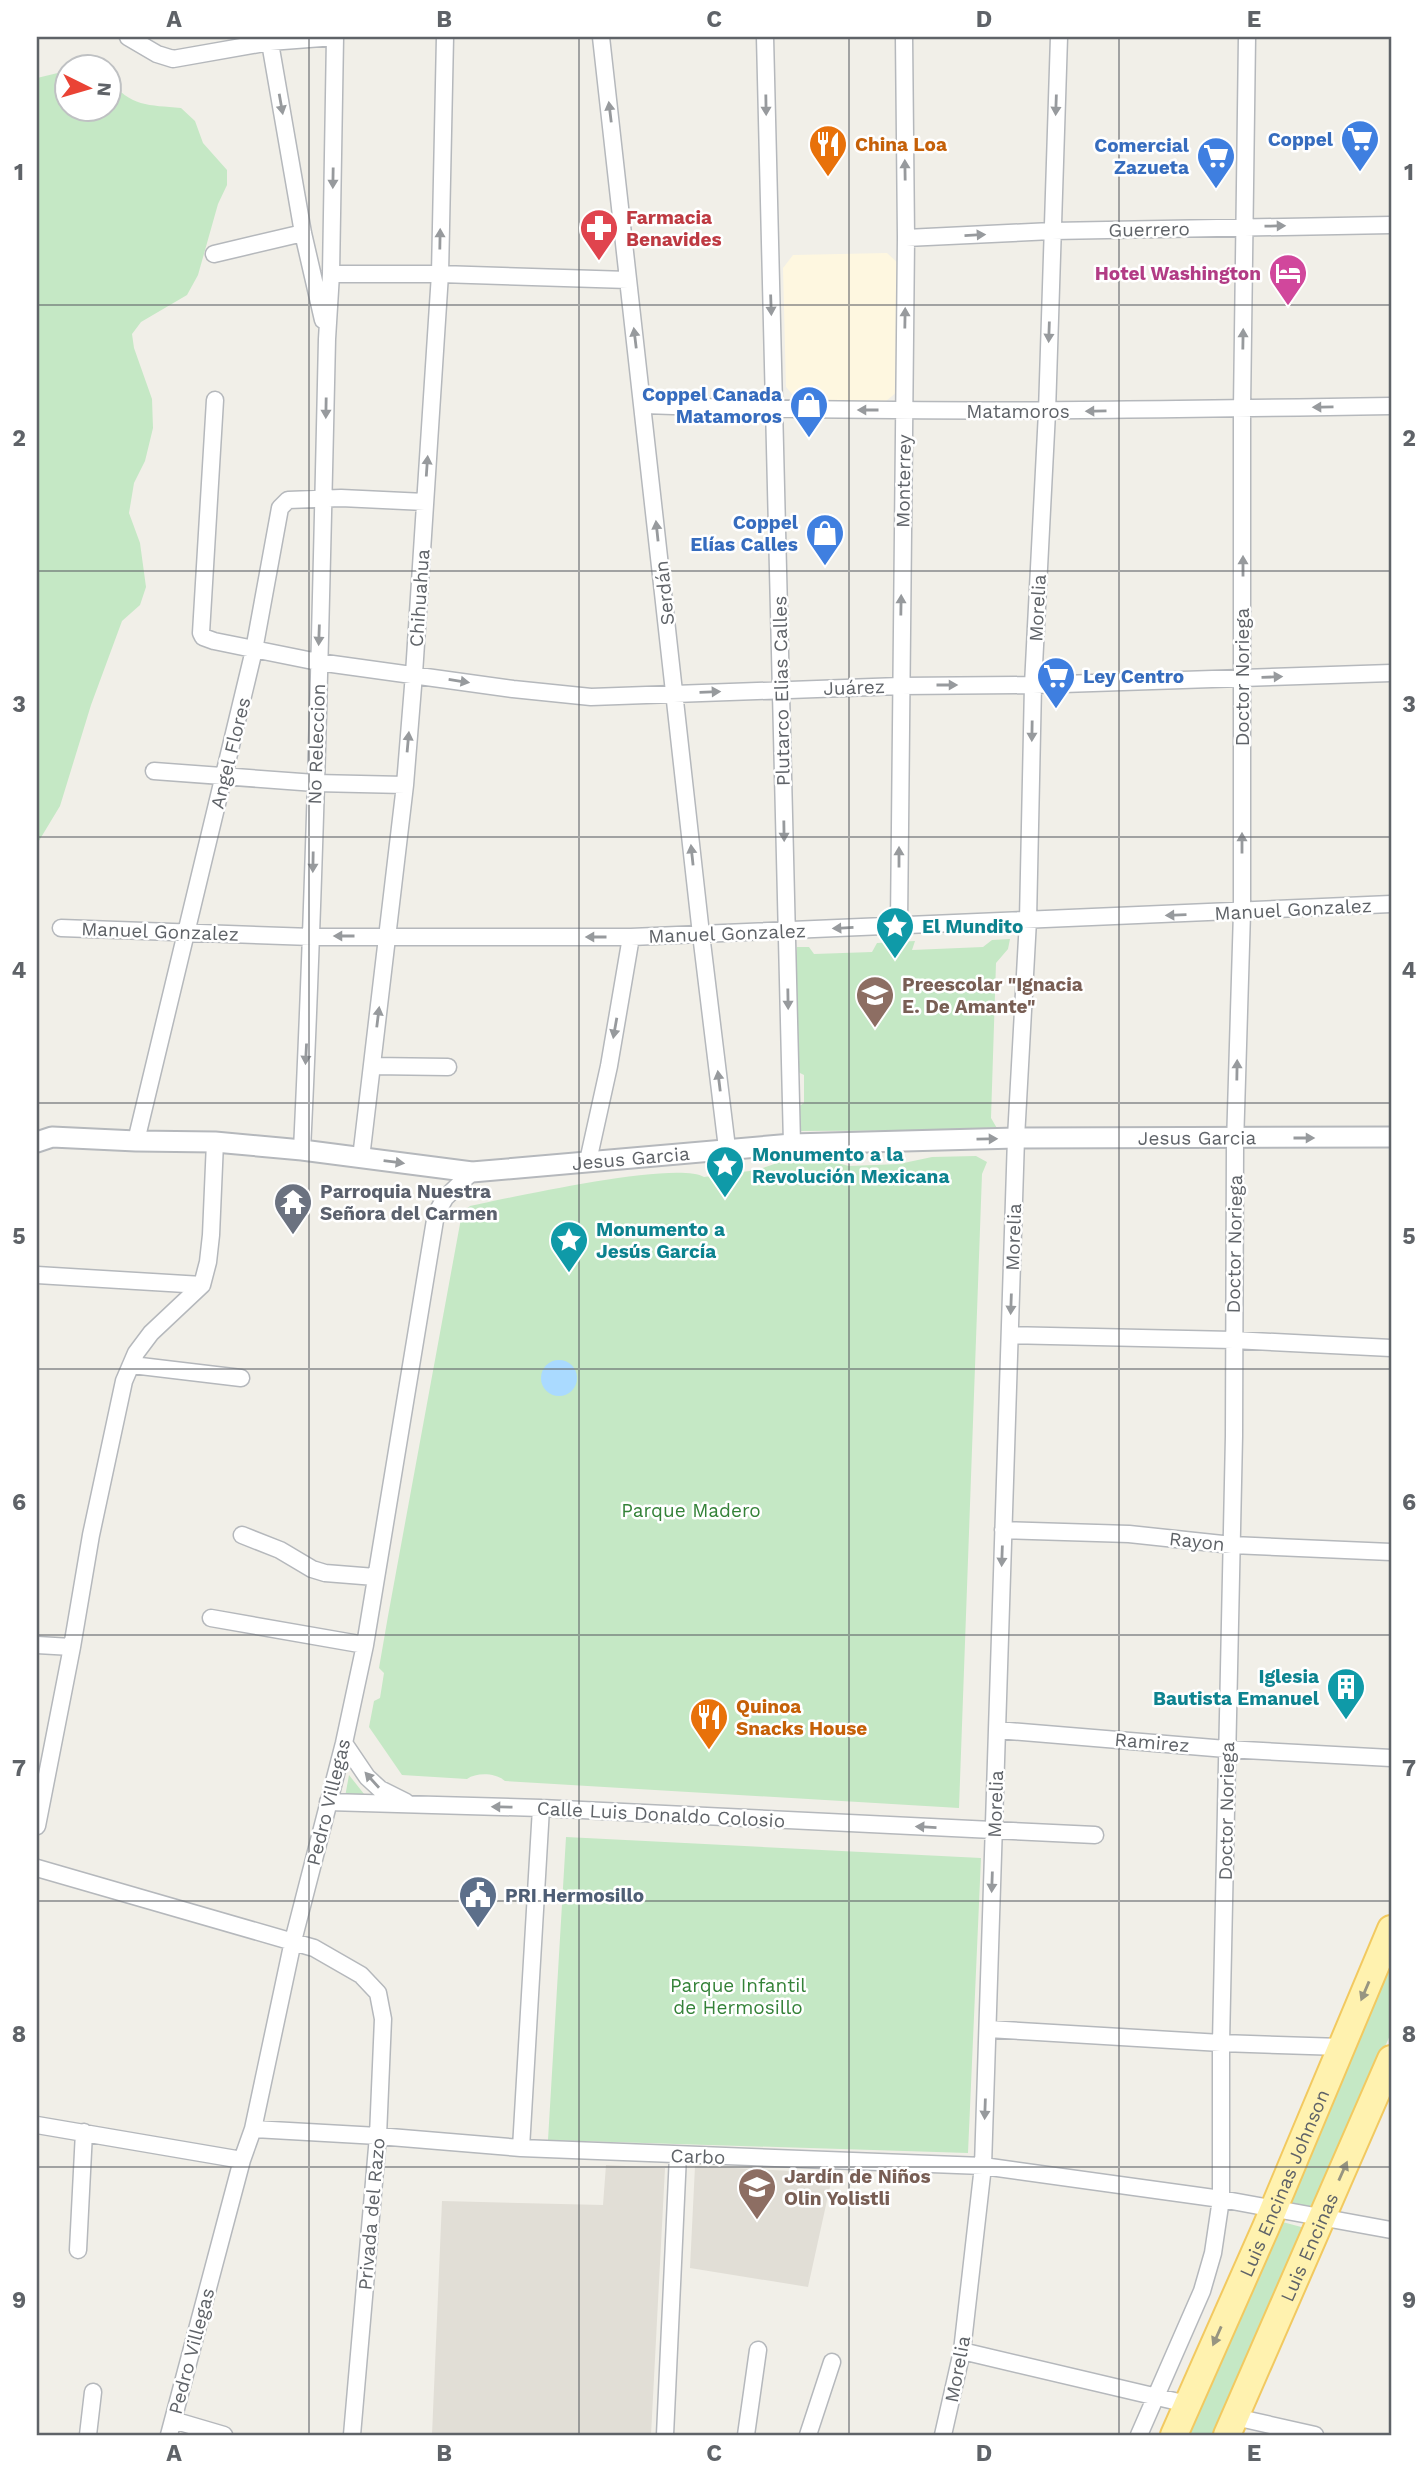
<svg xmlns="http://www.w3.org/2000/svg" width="1428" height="2472" viewBox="0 0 1428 2472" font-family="'Work Sans',sans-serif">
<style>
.commercial{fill:#fef7e0}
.education{fill:#e1ded6}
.green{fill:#c5e8c5}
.water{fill:#aadaff}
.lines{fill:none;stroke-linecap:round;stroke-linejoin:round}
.minor-casing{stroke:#b5b8bc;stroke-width:19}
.tertiary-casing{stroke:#b5b8bc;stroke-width:23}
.primary-casing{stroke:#f2c960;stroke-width:30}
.minor{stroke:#fff;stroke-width:16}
.tertiary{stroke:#fff;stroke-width:19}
.primary{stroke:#fff2af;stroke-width:26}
.oneway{fill:#979a9d}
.oneway2{fill:#979581}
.grid{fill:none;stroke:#5f6368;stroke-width:2;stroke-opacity:0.55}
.labels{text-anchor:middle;stroke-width:5;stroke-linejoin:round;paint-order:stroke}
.shop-label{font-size:19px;font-weight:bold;fill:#366cbe;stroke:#fff;text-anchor:end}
.food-label{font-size:19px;font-weight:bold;fill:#c56008;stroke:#fff;text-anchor:start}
.health-label{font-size:19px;font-weight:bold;fill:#be3a42;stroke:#fff;text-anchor:start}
.street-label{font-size:19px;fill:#5f6368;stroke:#fff}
.hotel-label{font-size:19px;font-weight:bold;fill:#b23c85;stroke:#fff;text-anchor:end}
.culture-label{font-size:19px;font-weight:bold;fill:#0d838f;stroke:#fff;text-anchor:start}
.education-label{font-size:19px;font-weight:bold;fill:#785e54;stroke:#fff;text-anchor:start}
.worship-label{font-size:19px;font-weight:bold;fill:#5b616d;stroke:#fff;text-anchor:start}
.park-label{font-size:19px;fill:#348238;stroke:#fff}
.service-label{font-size:19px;font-weight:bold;fill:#4e5e75;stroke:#fff;text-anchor:start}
.neatline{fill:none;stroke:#5f6368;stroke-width:2.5}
.grid-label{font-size:23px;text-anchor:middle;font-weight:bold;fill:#5f6368}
</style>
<rect width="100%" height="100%" fill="#f1efe8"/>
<path class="commercial" d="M887,253L898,263L897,392L885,402L798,401L786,387L783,268L793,255Z"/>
<path class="education" d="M606,2165L665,2168L651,2435H432L442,2201L603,2205Z
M695,2166L833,2173L808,2287L690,2268Z"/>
<path class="green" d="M66,71V108H108L109,79C130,107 149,105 181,108L195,121L203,143L227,170V185L218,204L198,275L187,295L141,322L132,334L134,348L152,399L153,428L145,461L134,483L129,513L140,543L146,587L140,605L122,621L91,705L60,806L37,844V78Z
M1010,939L1008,949L996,963L991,1118L998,1130L797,1131L796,1108L804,1103V1075L794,1070V979L797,947H809L814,954L872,952L877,943L915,941L912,950L983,947L992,940Z
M976,1156L987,1162L982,1174L959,1808L505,1781C496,1773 477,1772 467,1779L402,1775L369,1727L374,1701L380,1698L384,1673L379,1668L388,1616L462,1213L470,1206C509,1198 676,1160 704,1177L757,1170L783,1161L826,1160L849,1166L899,1164L932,1157Z
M349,1775L368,1799L345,1797Z
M566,1837L981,1858L968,2153L548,2140Z
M1391,1958V2033L1311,2214L1283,2206Z
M1275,2220L1305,2228L1215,2435H1181Z"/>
<path class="water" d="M541 1378a18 18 0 1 1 36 0a18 18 0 1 1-36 0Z"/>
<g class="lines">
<defs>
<path id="minor" d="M128,37L157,54L173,59L270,42L335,37
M269,37L303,233L323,320
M601,37L701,934L727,1148
M765,37L792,1144
M906,238L1052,231L1391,225
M214,254L303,233
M331,274H440L628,280
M215,400L201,633L203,637L214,641L318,662L513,689L591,697L900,686L1033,685L1391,673
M644,405C893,414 1142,410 1391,406
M154,771L315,783L405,785
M899,925L906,238L904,37
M61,928L312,937H631L1391,904
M372,1066L448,1067
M136,1141L254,650L280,508L288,500L341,498L425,502
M302,1150C315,880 321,609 327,339L331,274L335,37
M361,1158L405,785L414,674L440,274L445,37
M588,1161L609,1066L631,937
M37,1275L202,1285
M1010,1335L1233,1340L1391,1348
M132,1365L241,1378
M1003,1530L1129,1534L1232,1545L1391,1552
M242,1535L280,1550L312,1569L325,1573L375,1577
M211,1618L365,1645
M37,1645L72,1647
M997,1730L1226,1749L1391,1758
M344,1743L367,1777L380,1789L406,1802
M328,1802L541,1808L1095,1835
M37,1826L72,1647L91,1535L124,1381L136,1353L151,1333L202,1285L208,1262L211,1235L215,1142
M37,1868L314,1948L361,1975L378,1993L383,2019L378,2136L352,2435
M988,2029L1221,2043L1341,2047
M37,2125L242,2160
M253,2129L378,2136L521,2148L983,2166L1221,2199L1391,2230
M521,2148L541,1808
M78,2250L84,2132
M962,2351L1187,2404
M1235,2417L1315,2435
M173,2420L224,2435
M88,2435L93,2392
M169,2435L242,2160L253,2129L293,1941L344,1743L365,1645L436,1214L445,1198L472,1172
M665,2435L678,2155
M746,2435L758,2350
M808,2435L832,2362
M943,2435L962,2351L983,2166L1016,1138L1028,920L1033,685L1047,412L1059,37
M1139,2435L1202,2291L1213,2253L1221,2199V2043L1234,1436L1235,1145L1242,912V408L1247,37"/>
<g id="tertiary">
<path id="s1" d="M37,1142L52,1137L136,1141L215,1142L302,1150L472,1172L792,1144L1016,1138L1391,1137"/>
</g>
<g id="primary">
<path id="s2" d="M1174,2435L1266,2227L1391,1929"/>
<path id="s3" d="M1227,2435L1391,2059"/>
</g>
</defs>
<use href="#minor" class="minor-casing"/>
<use href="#tertiary" class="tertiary-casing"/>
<use href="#primary" class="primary-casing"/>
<use href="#minor" class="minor"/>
<use href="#tertiary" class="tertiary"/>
<use href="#primary" class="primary"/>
</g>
<defs><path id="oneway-solid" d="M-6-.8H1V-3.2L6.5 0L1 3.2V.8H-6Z" transform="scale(1.75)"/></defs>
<g class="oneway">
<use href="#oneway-solid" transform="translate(281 104) rotate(80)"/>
<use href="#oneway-solid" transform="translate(766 105) rotate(89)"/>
<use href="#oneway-solid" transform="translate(1056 105) rotate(92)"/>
<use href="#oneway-solid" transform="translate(610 112) rotate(-97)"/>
<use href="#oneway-solid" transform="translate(905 170) rotate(-91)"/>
<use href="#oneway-solid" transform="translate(333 178) rotate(91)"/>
<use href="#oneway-solid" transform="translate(1275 226) rotate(-1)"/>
<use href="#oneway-solid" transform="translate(975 235) rotate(-3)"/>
<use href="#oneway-solid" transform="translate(440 239) rotate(-89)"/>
<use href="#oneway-solid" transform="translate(771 305) rotate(88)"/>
<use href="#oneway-solid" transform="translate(905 318) rotate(-89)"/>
<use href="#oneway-solid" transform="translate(1049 332) rotate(92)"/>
<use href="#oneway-solid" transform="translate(635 338) rotate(-97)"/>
<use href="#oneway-solid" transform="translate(1243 339) rotate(-89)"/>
<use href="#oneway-solid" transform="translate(1323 407) rotate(179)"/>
<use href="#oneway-solid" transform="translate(326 408) rotate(91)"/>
<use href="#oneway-solid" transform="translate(868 410) rotate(-180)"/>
<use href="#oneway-solid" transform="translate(1096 411) rotate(179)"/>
<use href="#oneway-solid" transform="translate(427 466) rotate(-86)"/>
<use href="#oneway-solid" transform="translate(657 531) rotate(-96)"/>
<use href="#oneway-solid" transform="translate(1243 566) rotate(-90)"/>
<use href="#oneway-solid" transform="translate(901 605) rotate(-89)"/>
<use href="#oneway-solid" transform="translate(319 635) rotate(92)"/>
<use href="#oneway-solid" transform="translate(1272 677) rotate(-2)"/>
<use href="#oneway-solid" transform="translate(459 681) rotate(9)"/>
<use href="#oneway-solid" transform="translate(947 685)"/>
<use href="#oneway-solid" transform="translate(710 692) rotate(-2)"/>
<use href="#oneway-solid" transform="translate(1032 731) rotate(91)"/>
<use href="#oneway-solid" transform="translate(408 742) rotate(-85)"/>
<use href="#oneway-solid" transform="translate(784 831) rotate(89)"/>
<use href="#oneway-solid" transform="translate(1242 843) rotate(-90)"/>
<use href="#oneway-solid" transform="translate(692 855) rotate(-96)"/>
<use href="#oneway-solid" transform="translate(899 857) rotate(-90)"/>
<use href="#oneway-solid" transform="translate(313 862) rotate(91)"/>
<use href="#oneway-solid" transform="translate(1176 915) rotate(178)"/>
<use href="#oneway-solid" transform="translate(843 928) rotate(177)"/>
<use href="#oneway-solid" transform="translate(344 936) rotate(180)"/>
<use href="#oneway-solid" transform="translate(596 937) rotate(-180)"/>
<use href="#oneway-solid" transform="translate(788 999) rotate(89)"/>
<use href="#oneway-solid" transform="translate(378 1017) rotate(-83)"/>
<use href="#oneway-solid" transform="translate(615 1028) rotate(100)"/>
<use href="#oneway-solid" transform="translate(306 1054) rotate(93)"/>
<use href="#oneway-solid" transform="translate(1237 1070) rotate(-89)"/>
<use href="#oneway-solid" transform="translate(719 1081) rotate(-97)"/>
<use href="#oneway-solid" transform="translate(1304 1138)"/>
<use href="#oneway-solid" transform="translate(987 1139) rotate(-1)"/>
<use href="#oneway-solid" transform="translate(394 1162) rotate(7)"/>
<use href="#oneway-solid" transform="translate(1011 1304) rotate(92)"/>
<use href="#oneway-solid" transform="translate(1002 1556) rotate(92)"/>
<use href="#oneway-solid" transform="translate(372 1780) rotate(-132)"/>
<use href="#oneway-solid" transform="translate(502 1807) rotate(-179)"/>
<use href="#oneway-solid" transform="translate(926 1827) rotate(-177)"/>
<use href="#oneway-solid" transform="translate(992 1882) rotate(92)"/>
<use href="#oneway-solid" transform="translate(985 2109) rotate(92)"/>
</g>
<g class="oneway2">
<use href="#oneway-solid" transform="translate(1365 1991) rotate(113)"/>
<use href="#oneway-solid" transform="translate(1343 2171) rotate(-66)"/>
<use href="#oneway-solid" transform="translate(1217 2336) rotate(114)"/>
</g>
<path class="grid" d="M309,37V2435M579,37V2435M849,37V2435M1119,37V2435M37,305H1391M37,571H1391M37,837H1391M37,1103H1391M37,1369H1391M37,1635H1391M37,1901H1391M37,2167H1391"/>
<defs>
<symbol id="supermarket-pin" viewBox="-11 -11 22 30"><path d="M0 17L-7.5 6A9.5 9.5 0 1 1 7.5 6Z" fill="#3f7fe0" stroke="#fff"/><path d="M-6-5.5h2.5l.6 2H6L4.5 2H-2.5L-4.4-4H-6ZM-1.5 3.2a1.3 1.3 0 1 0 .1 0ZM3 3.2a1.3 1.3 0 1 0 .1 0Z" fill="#fff"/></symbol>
<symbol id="restaurant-pin" viewBox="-11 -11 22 30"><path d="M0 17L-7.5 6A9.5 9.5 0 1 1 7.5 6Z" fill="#e8710a" stroke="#fff"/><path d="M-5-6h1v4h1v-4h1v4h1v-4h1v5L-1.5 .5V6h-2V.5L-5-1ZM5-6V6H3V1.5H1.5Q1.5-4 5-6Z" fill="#fff"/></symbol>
<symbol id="pharmacy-pin" viewBox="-11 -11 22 30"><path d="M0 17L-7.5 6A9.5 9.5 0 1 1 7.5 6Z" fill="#e0444e" stroke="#fff"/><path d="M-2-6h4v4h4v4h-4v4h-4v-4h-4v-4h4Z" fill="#fff"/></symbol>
<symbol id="hotel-pin" viewBox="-11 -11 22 30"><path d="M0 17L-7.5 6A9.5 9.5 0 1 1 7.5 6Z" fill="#d1479c" stroke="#fff"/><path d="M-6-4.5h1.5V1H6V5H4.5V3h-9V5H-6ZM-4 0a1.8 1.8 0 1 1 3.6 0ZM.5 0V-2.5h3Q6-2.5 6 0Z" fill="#fff"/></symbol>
<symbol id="shop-pin" viewBox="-11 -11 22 30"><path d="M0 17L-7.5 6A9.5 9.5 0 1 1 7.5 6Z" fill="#3f7fe0" stroke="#fff"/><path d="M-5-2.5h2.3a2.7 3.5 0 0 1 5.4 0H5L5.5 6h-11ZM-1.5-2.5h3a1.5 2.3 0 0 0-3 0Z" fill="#fff"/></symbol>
<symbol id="sight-pin" viewBox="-11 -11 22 30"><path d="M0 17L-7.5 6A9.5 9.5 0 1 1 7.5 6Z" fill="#0f9aa8" stroke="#fff"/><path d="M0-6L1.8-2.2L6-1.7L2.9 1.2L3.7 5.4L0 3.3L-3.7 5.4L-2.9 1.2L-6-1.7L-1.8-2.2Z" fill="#fff"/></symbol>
<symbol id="school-pin" viewBox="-11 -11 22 30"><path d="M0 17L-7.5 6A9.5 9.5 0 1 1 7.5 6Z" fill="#8d6e63" stroke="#fff"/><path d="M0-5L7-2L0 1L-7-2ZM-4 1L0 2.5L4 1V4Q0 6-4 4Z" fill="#fff"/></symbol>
<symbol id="temple-pin" viewBox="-11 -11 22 30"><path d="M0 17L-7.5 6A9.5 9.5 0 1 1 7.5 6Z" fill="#6b7280" stroke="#fff"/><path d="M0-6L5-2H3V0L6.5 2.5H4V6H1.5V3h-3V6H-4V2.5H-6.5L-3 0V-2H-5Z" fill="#fff"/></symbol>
<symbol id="building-pin" viewBox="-11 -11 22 30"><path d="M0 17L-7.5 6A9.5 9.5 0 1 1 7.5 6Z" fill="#0f9aa8" stroke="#fff"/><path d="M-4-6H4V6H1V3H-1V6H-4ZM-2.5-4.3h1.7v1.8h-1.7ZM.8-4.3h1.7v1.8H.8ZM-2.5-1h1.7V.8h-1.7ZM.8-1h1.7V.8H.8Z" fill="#fff"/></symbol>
<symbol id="civic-pin" viewBox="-11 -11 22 30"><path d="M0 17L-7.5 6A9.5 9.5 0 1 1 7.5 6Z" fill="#5c6f8a" stroke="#fff"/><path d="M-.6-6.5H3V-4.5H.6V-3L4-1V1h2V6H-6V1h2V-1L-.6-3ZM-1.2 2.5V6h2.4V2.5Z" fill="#fff"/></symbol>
</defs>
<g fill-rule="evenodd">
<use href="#supermarket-pin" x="1338" y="117" width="44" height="60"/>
<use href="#restaurant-pin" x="806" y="122" width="44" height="60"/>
<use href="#supermarket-pin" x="1194" y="134" width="44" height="60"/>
<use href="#pharmacy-pin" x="577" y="206" width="44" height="60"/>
<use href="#hotel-pin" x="1266" y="251" width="44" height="60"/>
<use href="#shop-pin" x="787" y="383" width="44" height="60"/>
<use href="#shop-pin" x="803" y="511" width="44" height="60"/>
<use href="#supermarket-pin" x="1034" y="654" width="44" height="60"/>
<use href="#sight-pin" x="873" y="904" width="44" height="60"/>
<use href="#school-pin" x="853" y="973" width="44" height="60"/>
<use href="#sight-pin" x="703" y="1143" width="44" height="60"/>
<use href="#temple-pin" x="271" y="1180" width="44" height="60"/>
<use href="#sight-pin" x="547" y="1218" width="44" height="60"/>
<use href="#building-pin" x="1324" y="1665" width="44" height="60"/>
<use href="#restaurant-pin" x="687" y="1695" width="44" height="60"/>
<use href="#civic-pin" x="456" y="1873" width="44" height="60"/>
<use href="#school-pin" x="735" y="2165" width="44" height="60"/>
</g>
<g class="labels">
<g class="shop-label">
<text x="1333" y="146">Coppel</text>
<text x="1189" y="152">Comercial<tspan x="1189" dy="22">Zazueta</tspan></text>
<text x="782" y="401">Coppel Canada<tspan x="782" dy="22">Matamoros</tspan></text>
<text x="798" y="529">Coppel<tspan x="798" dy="22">Elías Calles</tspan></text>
<text x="1083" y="683" text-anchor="start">Ley Centro</text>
</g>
<g class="food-label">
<text x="855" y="151">China Loa</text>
<text x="736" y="1713">Quinoa<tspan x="736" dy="22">Snacks House</tspan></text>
</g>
<g class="health-label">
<text x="626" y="224">Farmacia<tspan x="626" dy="22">Benavides</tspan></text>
</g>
<g class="street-label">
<text transform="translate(1149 229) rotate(-1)" y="7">Guerrero</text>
<text x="1018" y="418">Matamoros</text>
<text transform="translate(903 481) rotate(-89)" y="7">Monterrey</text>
<text transform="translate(664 593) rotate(-96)" y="7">Serdán</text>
<text transform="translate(419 598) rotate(-86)" y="7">Chihuahua</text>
<text transform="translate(1037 608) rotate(-87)" y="7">Morelia</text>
<text transform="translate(1242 677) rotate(-90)" y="7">Doctor Noriega</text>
<text transform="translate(854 687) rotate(-2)" y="7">Juárez</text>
<text transform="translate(781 691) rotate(-91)" y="7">Plutarco Elias Calles</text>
<text transform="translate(316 744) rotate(-88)" y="7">No Releccion</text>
<text transform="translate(230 753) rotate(-76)" y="7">Angel Flores</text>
<text transform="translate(1293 909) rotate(-3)" y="7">Manuel Gonzalez</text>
<text transform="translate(160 931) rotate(2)" y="7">Manuel Gonzalez</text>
<text transform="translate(727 933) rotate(-2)" y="7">Manuel Gonzalez</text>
<text dy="7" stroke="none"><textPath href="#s1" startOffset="1164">Jesus Garcia</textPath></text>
<text dy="7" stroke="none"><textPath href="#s1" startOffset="597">Jesus Garcia</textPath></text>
<text transform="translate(1013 1237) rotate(-88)" y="7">Morelia</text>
<text transform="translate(1234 1244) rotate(-89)" y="7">Doctor Noriega</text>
<text transform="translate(1197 1541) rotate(6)" y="7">Rayon</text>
<text transform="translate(1152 1742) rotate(5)" y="7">Ramirez</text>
<text transform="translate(328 1802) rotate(-76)" y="7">Pedro Villegas</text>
<text transform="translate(995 1804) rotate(-88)" y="7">Morelia</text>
<text transform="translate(1226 1811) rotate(-89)" y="7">Doctor Noriega</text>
<text transform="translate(661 1814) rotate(3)" y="7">Calle Luis Donaldo Colosio</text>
<text transform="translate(698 2156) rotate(2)" y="7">Carbo</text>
<text dy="7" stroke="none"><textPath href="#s2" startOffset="275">Luis Encinas Johnson</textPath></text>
<text transform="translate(371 2214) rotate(-85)" y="7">Privada del Razo</text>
<text dy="7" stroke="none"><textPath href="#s3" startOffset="205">Luis Encinas</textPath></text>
<text transform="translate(191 2351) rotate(-75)" y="7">Pedro Villegas</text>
<text transform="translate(957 2369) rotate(-79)" y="7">Morelia</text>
</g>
<g class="hotel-label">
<text x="1261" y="280">Hotel Washington</text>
</g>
<g class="culture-label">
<text x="922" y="933">El Mundito</text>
<text x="752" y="1161">Monumento a la<tspan x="752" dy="22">Revolución Mexicana</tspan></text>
<text x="596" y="1236">Monumento a<tspan x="596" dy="22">Jesús García</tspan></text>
<text x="1319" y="1683" text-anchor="end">Iglesia<tspan x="1319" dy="22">Bautista Emanuel</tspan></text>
</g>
<g class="education-label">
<text x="902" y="991">Preescolar "Ignacia<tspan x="902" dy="22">E. De Amante"</tspan></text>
<text x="784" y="2183">Jardín de Niños<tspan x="784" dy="22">Olin Yolistli</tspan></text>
</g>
<g class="worship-label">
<text x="320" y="1198">Parroquia Nuestra<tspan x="320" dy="22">Señora del Carmen</tspan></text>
</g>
<g class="park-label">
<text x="691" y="1517">Parque Madero</text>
<text x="738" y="1992">Parque Infantil<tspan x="738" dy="22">de Hermosillo</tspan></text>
</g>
<g class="service-label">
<text x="505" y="1902">PRI Hermosillo</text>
</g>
</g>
<rect width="1428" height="2472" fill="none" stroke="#ffffff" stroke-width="77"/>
<g transform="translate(88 88) rotate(95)"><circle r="33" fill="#ffffff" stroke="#bfc1c3" stroke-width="2"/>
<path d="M0-5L12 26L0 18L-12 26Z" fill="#ea4335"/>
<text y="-10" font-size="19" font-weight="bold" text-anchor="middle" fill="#5f6368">N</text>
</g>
<rect x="38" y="38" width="1352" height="2396" class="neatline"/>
<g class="grid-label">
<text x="174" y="27">A</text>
<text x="444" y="27">B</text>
<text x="714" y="27">C</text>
<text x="984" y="27">D</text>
<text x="1254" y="27">E</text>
<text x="19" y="180">1</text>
<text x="1409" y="180">1</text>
<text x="19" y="446">2</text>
<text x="1409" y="446">2</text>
<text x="19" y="712">3</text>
<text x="1409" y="712">3</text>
<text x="19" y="978">4</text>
<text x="1409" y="978">4</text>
<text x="19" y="1244">5</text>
<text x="1409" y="1244">5</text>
<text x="19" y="1510">6</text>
<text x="1409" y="1510">6</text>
<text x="19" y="1776">7</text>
<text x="1409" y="1776">7</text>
<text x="19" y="2042">8</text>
<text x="1409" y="2042">8</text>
<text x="19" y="2308">9</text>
<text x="1409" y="2308">9</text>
<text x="174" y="2461">A</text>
<text x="444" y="2461">B</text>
<text x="714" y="2461">C</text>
<text x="984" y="2461">D</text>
<text x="1254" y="2461">E</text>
</g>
</svg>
